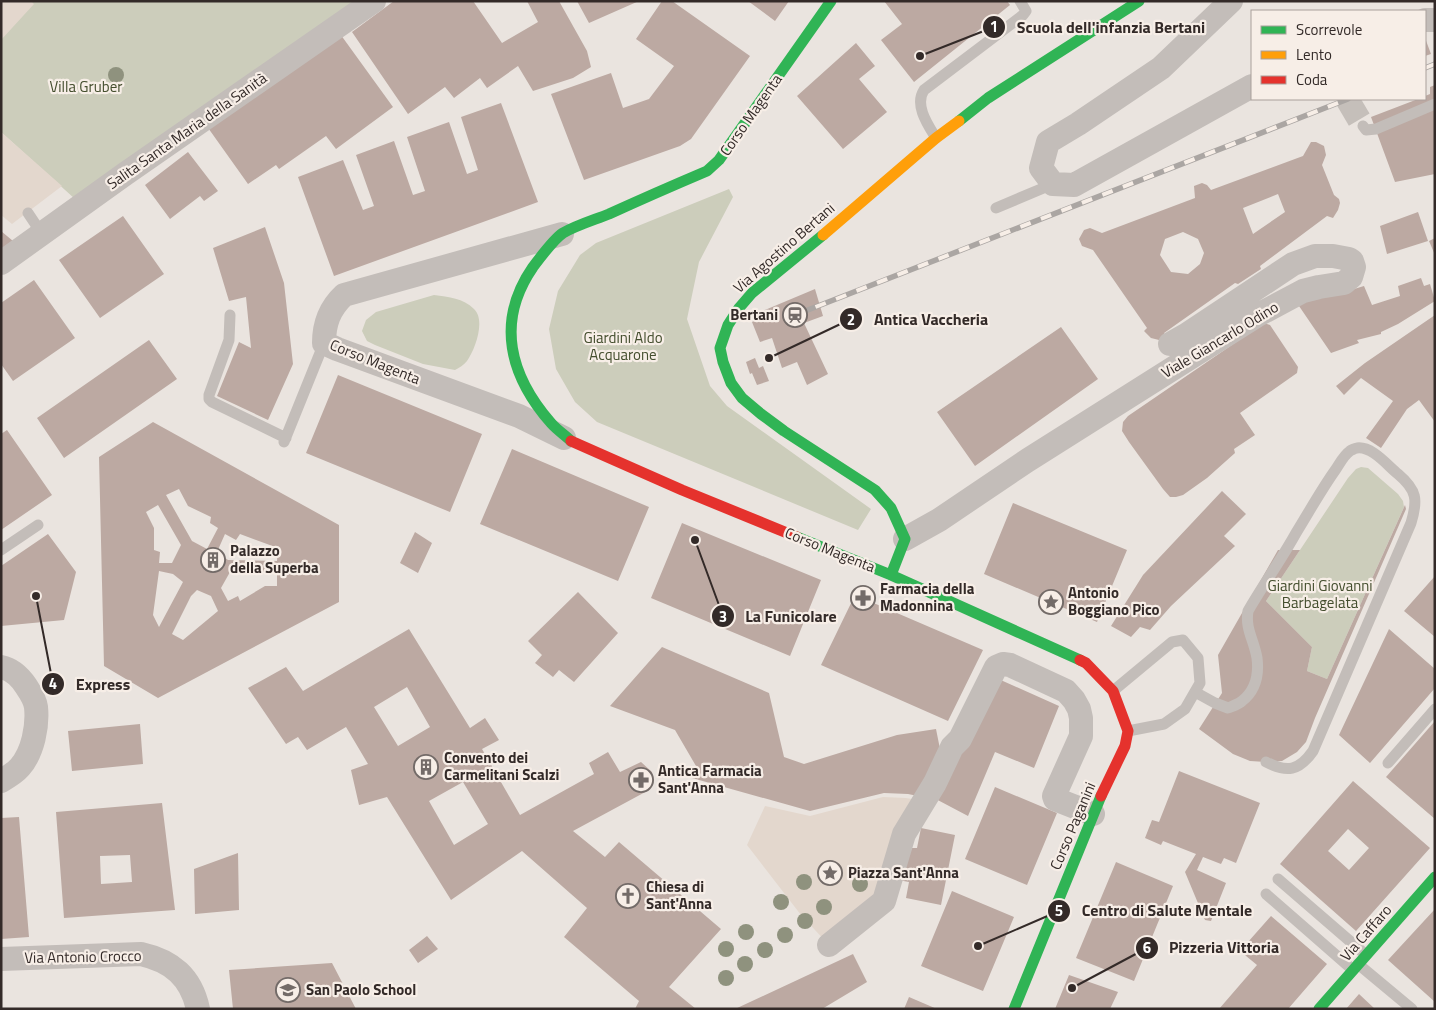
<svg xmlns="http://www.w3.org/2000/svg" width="1436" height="1010" viewBox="0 0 1436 1010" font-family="'Titillium Web',sans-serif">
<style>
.green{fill:#cccdbb}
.plaza{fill:#e3d7cd}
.building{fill:#bca9a2;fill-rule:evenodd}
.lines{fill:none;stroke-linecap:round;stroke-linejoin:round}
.street-tunnel{stroke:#c5bfba;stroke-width:24;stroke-dasharray:24 12;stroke-linecap:butt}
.lane{stroke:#c3bdb9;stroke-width:11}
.street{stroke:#c3bdb9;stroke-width:24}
.fast{stroke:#30b455;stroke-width:11}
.slow{stroke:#ff9f0a;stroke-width:11}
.jam{stroke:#e5322d;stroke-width:11}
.rail-casing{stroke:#aba6a3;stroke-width:5.5}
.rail{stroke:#f7eee7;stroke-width:4;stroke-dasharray:11;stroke-linecap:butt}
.tree{fill:#8f927e}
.labels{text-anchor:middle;stroke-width:4.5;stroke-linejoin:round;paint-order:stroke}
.park-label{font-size:15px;fill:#444e2e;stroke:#f7eee7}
.street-label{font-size:15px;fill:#332a28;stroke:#f7eee7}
.poi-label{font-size:15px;font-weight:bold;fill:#332a28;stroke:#f7eee7;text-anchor:start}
.leader{fill:none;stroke:#332a28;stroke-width:2}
.callout-dot{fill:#332a28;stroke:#f7eee7;stroke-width:2}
.mark-label{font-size:15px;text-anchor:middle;font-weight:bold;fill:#fff}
.callout-label{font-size:16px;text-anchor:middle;font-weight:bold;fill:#332a28;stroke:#f7eee7;stroke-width:4.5;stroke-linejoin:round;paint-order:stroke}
</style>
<rect width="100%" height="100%" fill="#eae4df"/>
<path class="green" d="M1,1H356L75,199L1,132Z
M729,189L733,197L699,262L687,319L710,386L727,406L871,509L858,530L597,422L575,402L556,369L549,329L558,291L580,255L596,243Z
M434,295C449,297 463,298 474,309C486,320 475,350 467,361C464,365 459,368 455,370L423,364L375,345L367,341L362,331L366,320L376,312Z
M1361,467L1368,468L1398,494L1403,501L1404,507L1327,679L1307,671L1312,647L1266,601L1348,478L1356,469Z"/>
<path class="plaza" d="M1,1H31L34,4L1,40Z
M1,132L62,186L12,224L1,215Z
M883,797L906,798L924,801L884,901L829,945L801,915L747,845L765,806L810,816Z"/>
<path class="building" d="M394,1H473L502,43L538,22L527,1H559L587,51L591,67L573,78L533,91L518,66L487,88L480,78L454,98L445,87L408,114L352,32Z
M577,1H639L589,23Z
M662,1H672L750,56L691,139L680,146L584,180L551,94L611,73L623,108L649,99L674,66L636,39Z
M748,1H789L775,21Z
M884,1H1007L1010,5L914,82L881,40L902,24Z
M338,31L393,107L336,149L326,136L279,169L276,165L248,184L206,125Z
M1425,38L1431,54L1425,56Z
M856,43L875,66L859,79L887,112L843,149L797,96Z
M1435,85V174L1395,182L1371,117L1418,99H1425V96L1430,94V87Z
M501,103L538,202L334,276L298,177L343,160L363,210L374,206L356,155L394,141L413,195L425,191L407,137L449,122L467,174L478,170L461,117Z
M1311,142H1316L1324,146L1326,155L1322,165L1334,195L1339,199L1340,203L1338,210L1333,218L1327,216L1260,266L1261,269L1238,284L1235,283L1164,333L1165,336L1159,340L1151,338L1144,331L1147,328L1093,250L1082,246L1079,239L1084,230L1090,228L1102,233L1195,198L1194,186L1202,183L1207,185L1211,190L1303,156ZM1278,194L1285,212L1253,234L1243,208ZM1183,232L1198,239L1204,253L1200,264L1188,274L1171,272L1160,255L1165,239Z
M188,152L218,191L204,201L200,196L170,219L145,185Z
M1418,212L1428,241L1387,254L1380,226Z
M123,216L164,274L100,318L59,260Z
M265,227L284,283L293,364L268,420L217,396L239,342L251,348L246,297L229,301L213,248Z
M1,231L13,241L1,251Z
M1435,238V255L1429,241Z
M1421,278L1424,286L1430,284L1435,301L1398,324L1381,332V334L1357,340L1359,343L1331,353L1299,306L1302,301L1341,293L1364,286L1372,305L1400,296L1398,286Z
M34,280L75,338L13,381L1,364V303Z
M815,289L823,316L804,323L828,374L807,385L797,362L782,368L772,338L760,342L752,322L760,318L758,313Z
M1435,315V422L1419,400L1407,409L1381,448L1366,438L1393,401L1361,378L1344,395L1336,386L1365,363Z
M1264,323L1270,325L1298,367L1297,373L1240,413L1255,435L1234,449L1235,453L1207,478L1183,495L1176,497H1170L1163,489L1129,442L1122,431L1123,422L1128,416Z
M1061,327L1098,379L975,466L937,412Z
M149,340L177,379L64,458L37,418Z
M755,358L759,368L763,366L769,381L757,385L752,373L750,374L746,362Z
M338,375L482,434L450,512L306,453Z
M153,422L339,525V602L158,698L104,666L99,457ZM179,489L188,506L211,517L210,523L218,528L207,549L192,541L166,495ZM158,505L181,545L172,563H159L160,552L154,550V528L146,512ZM225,534L236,540L240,534L278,548L277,561L228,560L217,552ZM159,571L173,574L183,582L159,627L153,615ZM230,572H277V586H265L240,601L238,596L228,601L221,588ZM197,590L211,596L218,611L183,640L172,634L191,596Z
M7,430L52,495L1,530V434Z
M512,449L649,507L618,581L480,524Z
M1222,491L1246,514L1224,536L1235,546L1171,606L1150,630L1140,627L1131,637L1111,626L1143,575Z
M1013,503L1127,550L1097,622L984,574Z
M1405,505L1406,509L1315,718L1306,742L1297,752L1282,761L1266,762L1250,761L1233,754L1199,729L1222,693L1218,655L1278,550H1300L1266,601L1312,647L1307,671L1327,679Z
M682,523L821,580L790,656L651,598Z
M415,532L432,543L418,573L400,563Z
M48,534L76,572L64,620L1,626V566Z
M1435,576V637L1404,611Z
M578,592L618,633L574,682L559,670L553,677L535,663L542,655L528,641Z
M855,595L983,650L948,721L821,665Z
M409,629L470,728L485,718L499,740L482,749L520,815L594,774L589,763L608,752L620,772L641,762L652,772L653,781L649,790L573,831L605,857L619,842L721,929L669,987L696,1009H635L639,1001L564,937L587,908L522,851L451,900L387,797L359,805L351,770L368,764L346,727L307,750L298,737L286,744L248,688L286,667L303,691ZM407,687L430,727L398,746L374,707ZM463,782L488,824L454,845L429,801Z
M1389,629L1435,669V688L1370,763L1339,735Z
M662,647L769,693L784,757L804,764L897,735L936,729L941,754L918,796L908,794L884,793L810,811L692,778L696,766L675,730L610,706Z
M994,677L1059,706L1034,768L995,752L968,816L932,797Z
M1435,721V819L1386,777Z
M140,724L143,764L72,771L68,731Z
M1179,771L1260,803L1236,863L1224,858L1221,864L1203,857L1197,870L1226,883L1211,921L1205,920L1185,872L1196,854L1163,841L1161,845L1145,838L1152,820L1159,822Z
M1353,781L1430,848L1356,931L1280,864ZM1348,829L1369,848L1349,870L1328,851Z
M995,787L1057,813L1027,885L965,859Z
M162,803L175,910L64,918L56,812ZM130,855L132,882L101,884L100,856Z
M19,817L29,937L1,939V818Z
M921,828L955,835L941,905L906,898L909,882L898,880L912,848H917Z
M238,853L239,910L195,914L194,869Z
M1116,862L1173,886L1134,981L1076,958Z
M952,891L1014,917L983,991L921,966Z
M1435,909V1002L1388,960Z
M1271,916L1327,964L1288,1009H1219L1257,965L1240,951Z
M427,936L438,949L418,963L409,950Z
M853,954L867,982L822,1009H735Z
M332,963L356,1009H233L229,970Z
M1069,975L1118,992L1110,1009H1055Z
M1359,994L1375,1009H1346Z
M909,997L937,1009H904Z"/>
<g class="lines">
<path class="street-tunnel" d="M1347,99L1363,126"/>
<path class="lane" d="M1363,126L1366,130L1376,129L1435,104
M936,138C928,125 914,105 924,90L1023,15L1026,11L1020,1
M996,208L1053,184
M28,213L42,234
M230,315L229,340L209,395V399L212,402L286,438
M284,442L324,343
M1,550L38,525
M1113,691L1172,642L1183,640L1198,658L1200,683L1185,709L1164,724L1128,731
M1195,692L1215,703L1228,708C1233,706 1239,704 1242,701C1256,690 1259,674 1257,658C1254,640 1245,629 1248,611C1263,585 1281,560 1296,533C1309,512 1321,490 1336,469C1340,463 1344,455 1350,451C1351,450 1356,448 1357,448C1372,446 1387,465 1398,474C1417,490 1418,500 1411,523L1313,751C1299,771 1287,773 1266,762
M1388,763L1435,709
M1278,879L1366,955
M1266,894L1353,970
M1358,964L1412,1009"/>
<path class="street" d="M1231,1L1161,68L1078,124L1048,142L1041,168L1053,184L1074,185L1252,86
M1425,20H1435
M562,234L344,295C329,309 324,324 324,343L337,349L519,416L564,438
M1,263L125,174L374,1
M905,539L939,520L1028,460L1256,316L1303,291L1319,287L1344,283L1351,277L1354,267L1352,261L1349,259L1333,256H1315L1293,264L1186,335L1170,344
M1,667C11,669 20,677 26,686C30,692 35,699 36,707C38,726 33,752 20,767C15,773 8,777 1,781
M829,945L884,901L904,834L935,783L952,747L960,739L996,667L1003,664L1010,665L1066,691L1074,700L1079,709L1081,718V736L1054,796L1055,799L1093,814
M1,959L141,954C172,961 191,977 198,1009"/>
<path class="fast" d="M959,121L988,98L1139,1
M823,235L752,293L739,308L728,325L720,348L723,362L731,383L742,398L761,414L784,431L875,490L891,508L905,539L891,575
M571,441C565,435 557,430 551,423C510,376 495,322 533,267C539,259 555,238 563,233C577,225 594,220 609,214C642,199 674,185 707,171L719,160L831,1
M797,537L891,575L1080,660
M1014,1009L1101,796
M1319,1009L1435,877"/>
<path class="slow" d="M823,235L936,138L959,121"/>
<path class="jam" d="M571,441L682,490L797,537
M1080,660L1086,663L1113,691L1128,731L1125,746L1101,796"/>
<defs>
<path id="rail" d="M1425,68L1435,64
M795,315L1348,99"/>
</defs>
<use href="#rail" class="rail-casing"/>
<use href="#rail" class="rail"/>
</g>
<g class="tree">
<circle cx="116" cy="75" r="8"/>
<circle cx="804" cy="882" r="8"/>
<circle cx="860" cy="884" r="8"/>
<circle cx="781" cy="902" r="8"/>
<circle cx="824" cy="907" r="8"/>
<circle cx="805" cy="921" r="8"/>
<circle cx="746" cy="932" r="8"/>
<circle cx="785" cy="935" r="8"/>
<circle cx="726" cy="949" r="8"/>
<circle cx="765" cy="950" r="8"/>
<circle cx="745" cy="964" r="8"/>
<circle cx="726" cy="978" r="8"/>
</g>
<defs>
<symbol id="station-ring" viewBox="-11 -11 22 22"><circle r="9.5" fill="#f7eee7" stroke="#736b68" stroke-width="1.5"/><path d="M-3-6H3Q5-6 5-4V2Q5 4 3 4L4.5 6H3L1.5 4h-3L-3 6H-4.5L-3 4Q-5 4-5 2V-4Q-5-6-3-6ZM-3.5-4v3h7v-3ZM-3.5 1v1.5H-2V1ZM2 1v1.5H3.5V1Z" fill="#736b68"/></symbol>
<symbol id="building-ring" viewBox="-11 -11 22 22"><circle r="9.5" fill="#f7eee7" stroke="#736b68" stroke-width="1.5"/><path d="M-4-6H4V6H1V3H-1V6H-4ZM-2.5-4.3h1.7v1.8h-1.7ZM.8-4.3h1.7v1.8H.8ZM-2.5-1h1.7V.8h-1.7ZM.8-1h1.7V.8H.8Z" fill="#736b68"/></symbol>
<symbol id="pharmacy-ring" viewBox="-11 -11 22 22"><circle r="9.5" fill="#f7eee7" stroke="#736b68" stroke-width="1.5"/><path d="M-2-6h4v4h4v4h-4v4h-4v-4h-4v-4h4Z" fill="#736b68"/></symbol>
<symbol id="sight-ring" viewBox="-11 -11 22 22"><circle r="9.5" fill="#f7eee7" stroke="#736b68" stroke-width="1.5"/><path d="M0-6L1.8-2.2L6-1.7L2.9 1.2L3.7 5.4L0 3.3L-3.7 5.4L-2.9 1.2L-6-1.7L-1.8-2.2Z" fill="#736b68"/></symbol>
<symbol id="church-ring" viewBox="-11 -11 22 22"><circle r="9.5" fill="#f7eee7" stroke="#736b68" stroke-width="1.5"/><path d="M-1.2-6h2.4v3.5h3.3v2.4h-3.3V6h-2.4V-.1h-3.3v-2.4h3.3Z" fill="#736b68"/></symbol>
<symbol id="school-ring" viewBox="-11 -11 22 22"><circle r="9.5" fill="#f7eee7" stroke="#736b68" stroke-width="1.5"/><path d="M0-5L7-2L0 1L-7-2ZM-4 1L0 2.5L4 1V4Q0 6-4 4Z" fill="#736b68"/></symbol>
</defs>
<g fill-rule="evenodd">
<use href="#station-ring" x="781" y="301" width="28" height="28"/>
<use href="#building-ring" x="199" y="546" width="28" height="28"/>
<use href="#pharmacy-ring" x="849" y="584" width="28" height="28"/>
<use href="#sight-ring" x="1037" y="588" width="28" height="28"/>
<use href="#building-ring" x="412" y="753" width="28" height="28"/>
<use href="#pharmacy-ring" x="627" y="766" width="28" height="28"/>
<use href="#sight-ring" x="816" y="859" width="28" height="28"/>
<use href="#church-ring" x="614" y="882" width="28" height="28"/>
<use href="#school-ring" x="274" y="976" width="28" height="28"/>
</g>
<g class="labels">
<g class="park-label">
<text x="86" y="92">Villa Gruber</text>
<text x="623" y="343">Giardini Aldo<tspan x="623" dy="17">Acquarone</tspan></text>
<text x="1320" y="591">Giardini Giovanni<tspan x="1320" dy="17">Barbagelata</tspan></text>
</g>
<g class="street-label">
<text transform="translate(751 115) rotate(-55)" y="5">Corso Magenta</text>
<text transform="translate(187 131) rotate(-35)" y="5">Salita Santa Maria della Sanità</text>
<text transform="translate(784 248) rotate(-41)" y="5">Via Agostino Bertani</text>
<text transform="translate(1220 340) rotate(-31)" y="5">Viale Giancarlo Odino</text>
<text transform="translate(375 362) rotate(22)" y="5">Corso Magenta</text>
<text transform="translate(830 550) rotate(22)" y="5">Corso Magenta</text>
<text transform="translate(1073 826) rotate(-67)" y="5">Corso Paganini</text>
<text transform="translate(1366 933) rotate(-49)" y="5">Via Caffaro</text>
<text transform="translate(83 957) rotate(-1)" y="5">Via Antonio Crocco</text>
</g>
<g class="poi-label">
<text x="778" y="320" text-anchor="end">Bertani</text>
<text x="230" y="556">Palazzo<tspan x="230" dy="17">della Superba</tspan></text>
<text x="880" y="594">Farmacia della<tspan x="880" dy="17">Madonnina</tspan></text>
<text x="1068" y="598">Antonio<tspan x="1068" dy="17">Boggiano Pico</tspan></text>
<text x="444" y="763">Convento dei<tspan x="444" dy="17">Carmelitani Scalzi</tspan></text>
<text x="658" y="776">Antica Farmacia<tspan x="658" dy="17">Sant'Anna</tspan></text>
<text x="848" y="878">Piazza Sant'Anna</text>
<text x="646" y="892">Chiesa di<tspan x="646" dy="17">Sant'Anna</tspan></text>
<text x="306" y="995">San Paolo School</text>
</g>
</g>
<path class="leader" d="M920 56L994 27M769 358L851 319M695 540L723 616M36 596L53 684M978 946L1059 911M1072 988L1147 948"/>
<g class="callout-dot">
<circle cx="920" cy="56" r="5"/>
<circle cx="769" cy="358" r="5"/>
<circle cx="695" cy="540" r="5"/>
<circle cx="36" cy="596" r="5"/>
<circle cx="978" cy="946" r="5"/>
<circle cx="1072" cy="988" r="5"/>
<circle cx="994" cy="27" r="12"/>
<circle cx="851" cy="319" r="12"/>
<circle cx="723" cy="616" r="12"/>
<circle cx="53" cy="684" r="12"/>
<circle cx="1059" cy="911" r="12"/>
<circle cx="1147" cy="948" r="12"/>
</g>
<g class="mark-label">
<text x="994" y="32">1</text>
<text x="851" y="325">2</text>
<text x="723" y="622">3</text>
<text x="53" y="689">4</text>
<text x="1059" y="916">5</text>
<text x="1147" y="953">6</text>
</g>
<g class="callout-label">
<text x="1111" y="33">Scuola dell'infanzia Bertani</text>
<text x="931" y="325">Antica Vaccheria</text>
<text x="791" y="622">La Funicolare</text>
<text x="103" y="690">Express</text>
<text x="1167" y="916">Centro di Salute Mentale</text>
<text x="1224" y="953">Pizzeria Vittoria</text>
</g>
<rect width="1436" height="1010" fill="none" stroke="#332a28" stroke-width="5"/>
<rect x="1251" y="10" width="175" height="90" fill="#f7eee7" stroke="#a9a09b"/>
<rect x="1261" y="26" width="25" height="8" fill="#30b455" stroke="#a9a09b"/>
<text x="1296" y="35" font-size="15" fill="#332a28">Scorrevole</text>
<rect x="1261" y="51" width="25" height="8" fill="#ff9f0a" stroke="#a9a09b"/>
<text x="1296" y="60" font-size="15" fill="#332a28">Lento</text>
<rect x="1261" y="76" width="25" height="8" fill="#e5322d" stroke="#a9a09b"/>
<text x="1296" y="85" font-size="15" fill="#332a28">Coda</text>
</svg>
